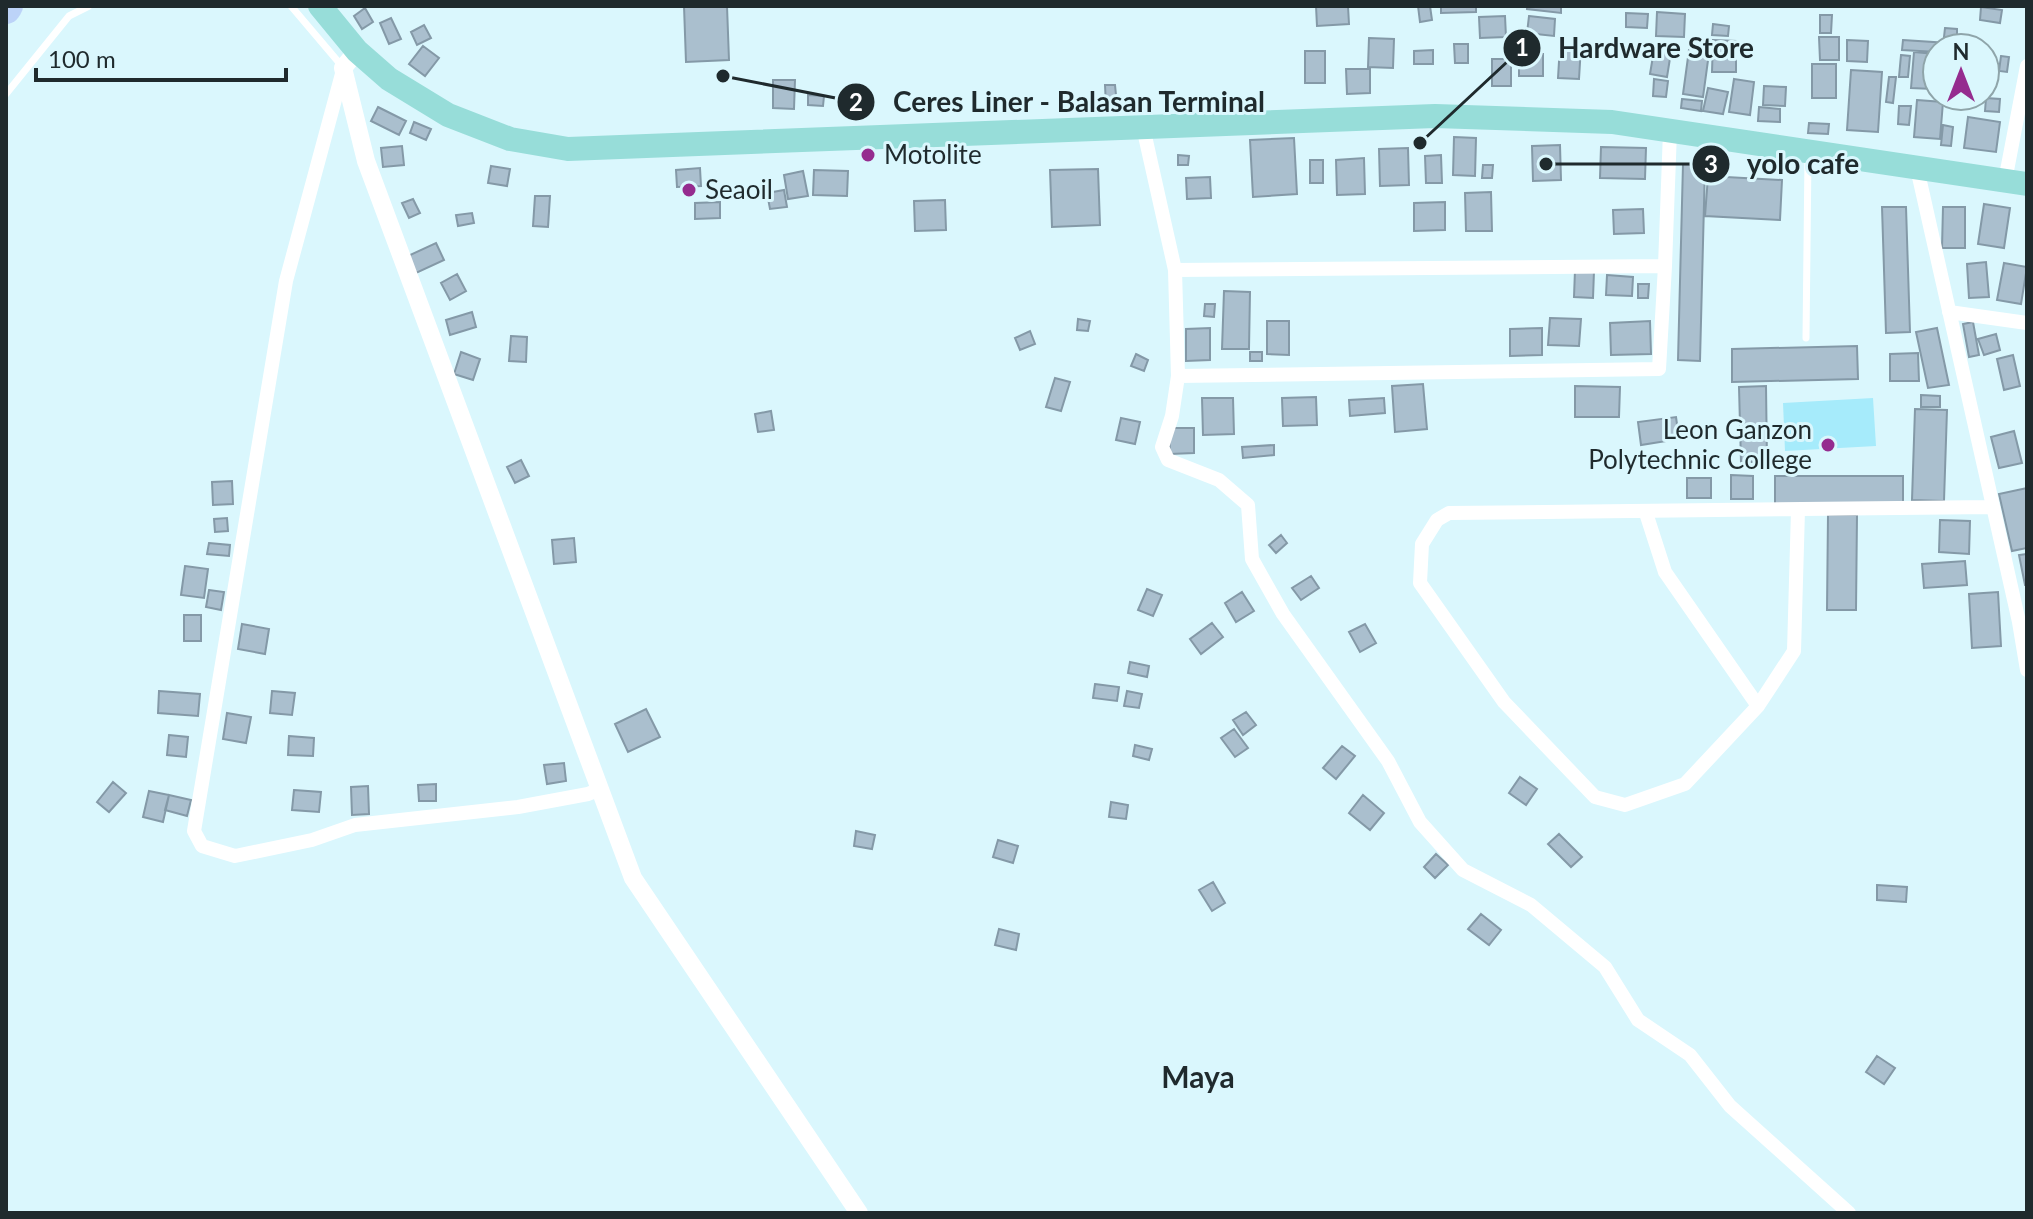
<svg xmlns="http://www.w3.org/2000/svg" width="2033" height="1219" viewBox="0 0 2033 1219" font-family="Lato,sans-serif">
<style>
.green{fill:#a6ebfb}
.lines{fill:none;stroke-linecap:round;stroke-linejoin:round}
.river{stroke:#bcd3f8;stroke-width:30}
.building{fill:#aabfce;stroke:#8499a7;stroke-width:2}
.service{stroke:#fff;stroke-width:7}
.minor{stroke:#fff;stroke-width:14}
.tertiary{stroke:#fff;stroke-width:18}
.primary{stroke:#97ddd9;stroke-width:24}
.poi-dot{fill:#952c8f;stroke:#daf7fd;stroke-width:3}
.labels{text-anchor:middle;stroke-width:6;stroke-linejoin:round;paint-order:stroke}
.poi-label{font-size:26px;fill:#1f2a2d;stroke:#daf7fd;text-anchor:start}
.quarter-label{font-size:30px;font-weight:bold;fill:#1f2a2d;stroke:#daf7fd}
.leader{fill:none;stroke:#1f2a2d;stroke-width:3}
.callout-dot{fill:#1f2a2d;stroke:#daf7fd;stroke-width:3}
.mark-label{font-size:24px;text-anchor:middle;font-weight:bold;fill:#fff}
.callout-label{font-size:28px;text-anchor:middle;font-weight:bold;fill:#1f2a2d;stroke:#daf7fd;stroke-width:6;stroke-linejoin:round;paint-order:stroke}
</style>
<rect width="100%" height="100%" fill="#daf7fd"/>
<path class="green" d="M1873,398L1876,446L1785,451L1783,403Z"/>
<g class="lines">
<path class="river" d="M6,9L8,6"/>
</g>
<path class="building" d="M684,6H727L729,60L686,62Z
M1316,6H1348L1349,24L1317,26Z
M1418,6H1430L1432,20L1420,22Z
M1441,6H1476V12L1441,13Z
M1527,6H1561V13L1527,9Z
M1981,7L2002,10L2000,23L1980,20Z
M365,8L373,22L362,29L354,16Z
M1657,12L1685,14L1684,37L1656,36Z
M1626,13L1648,14L1647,28L1626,27Z
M1820,15H1832L1831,33H1820Z
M1505,16L1506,37L1480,38L1479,17Z
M1529,16L1555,19L1554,36L1527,33Z
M391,18L401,39L389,44L380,23Z
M1713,24L1729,26L1728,36L1712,35Z
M424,25L431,38L417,45L411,32Z
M1945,28L1957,29V38L1944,37Z
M1819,37H1839V60H1820Z
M1369,38L1394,39L1393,68L1368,67Z
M1713,40L1736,41V72H1712Z
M1847,40L1868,41L1867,62L1847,61Z
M1903,40L1948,43L1947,48H1937V52L1902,50Z
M1454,44H1468V63H1455Z
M1560,45L1581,46L1579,79L1558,78Z
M423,46L439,58L425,76L409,64Z
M1433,50V64H1414V51Z
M1654,50L1671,52L1667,77L1650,74Z
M1689,50L1709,53L1703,97L1683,94Z
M1305,51H1325V83H1305Z
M1914,52L1935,54L1933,89L1911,88Z
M1519,54H1543V76H1519Z
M1901,55L1910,56L1908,77H1899Z
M2001,56L2009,57L2007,72L1999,71Z
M1985,57L1996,58L1994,78H1985Z
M1492,59H1511V86H1492Z
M1812,64H1836V98H1812Z
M1346,69H1370V93L1347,94Z
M1851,70L1882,72L1878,132L1847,130Z
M1889,77H1896L1893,103L1886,102Z
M1654,79L1668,81L1666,97L1653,96Z
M1734,79L1754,82L1750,115L1729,112Z
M773,80H795L794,109L773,108Z
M1105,85H1115L1117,105L1106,106Z
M1764,86L1786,87L1785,106L1763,105Z
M1708,88L1728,92L1723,114L1703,111Z
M808,95L824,96L823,106L808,105Z
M863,97L864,116L844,117V98Z
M1986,98L2000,99L1999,112L1985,111Z
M1682,99L1702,101L1701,111L1681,108Z
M1917,100L1943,102L1940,139L1914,137Z
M1899,106H1911L1909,125L1898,124Z
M378,107L406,121L399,135L371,121Z
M1759,107L1780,109V122L1758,121Z
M1968,117L2000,122L1996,152L1964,148Z
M414,122L431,129L426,140L410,133Z
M1809,123L1829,124L1828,134L1808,133Z
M1943,125L1953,127L1951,146L1941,145Z
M1454,137L1476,138L1475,176L1453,175Z
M1294,138L1297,194L1253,197L1250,140Z
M1560,145L1561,180L1533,181L1532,146Z
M402,146L404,165L383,167L381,148Z
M1601,147L1646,148L1645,179L1600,178Z
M1408,148L1409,185L1380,186L1379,149Z
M1178,155L1189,156L1188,165H1178Z
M1441,155L1442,183H1426L1425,156Z
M1364,158L1365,194L1337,195L1336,160Z
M1310,160H1323V183H1310Z
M1683,164L1705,165L1700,361L1678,360Z
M1483,165H1493L1492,178H1482Z
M491,166L510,169L507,186L488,183Z
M700,168L701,186L677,187L676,170Z
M1098,169L1100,225L1052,227L1050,170Z
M814,170L848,171L847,196L813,195Z
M803,171L808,196L788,199L784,175Z
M1708,176L1782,180L1780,220L1705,216Z
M1210,177L1211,198L1187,199L1186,178Z
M784,190L787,207L770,209L767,193Z
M1491,192L1492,231H1466L1465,193Z
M535,196H550L548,227L533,226Z
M413,199L420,213L409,218L402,203Z
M945,200L946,230L915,231L914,201Z
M720,202V218L695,219V203Z
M1445,202V230L1414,231V203Z
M1984,204L2010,208L2004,248L1978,244Z
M1882,207H1906L1910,332L1886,333Z
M1943,207H1965V248H1942Z
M1643,209L1644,233L1614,234L1613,210Z
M472,213L474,223L458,226L456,215Z
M436,243L444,260L416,273L408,256Z
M1986,262L1989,297L1969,298L1967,264Z
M2004,263L2027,267L2021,304L1997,300Z
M1575,270L1594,271L1593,298L1574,297Z
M457,274L466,291L450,300L441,283Z
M1607,275L1633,277L1632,296L1606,295Z
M1638,284H1649L1648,298H1638Z
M1224,291L1250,292L1249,349H1222Z
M1205,304H1215L1214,317L1204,316Z
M472,312L476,327L450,335L446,320Z
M1550,318L1581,319L1579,346L1548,345Z
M1078,319L1090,321L1088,331L1077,330Z
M1267,321H1289V355L1267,354Z
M1650,321L1651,354L1611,355L1610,323Z
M1973,322L1979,355L1969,357L1963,324Z
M1210,328V360L1186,361V329Z
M1542,328V355L1510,356V329Z
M1937,328L1949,385L1928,388L1916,332Z
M1030,331L1035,344L1020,350L1015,338Z
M1996,334L2000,350L1984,355L1978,339Z
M511,336L527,337L526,362L509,361Z
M1857,346L1858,379L1732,382V349Z
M461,352L480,359L473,380L454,374Z
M1250,352H1262V361H1250Z
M1918,353L1919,381H1890V354Z
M1136,354L1148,360L1144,371L1131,366Z
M2013,355L2020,386L2004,390L1997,359Z
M1055,378L1070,382L1061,411L1046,407Z
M1423,384L1427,429L1395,432L1392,386Z
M1575,386L1620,387L1619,417H1575Z
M1766,386L1767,462H1741L1739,387Z
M1921,395L1940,396V407H1921Z
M1316,397L1317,425L1283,426L1282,398Z
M1202,398H1233L1234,434L1203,435Z
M1384,398L1385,413L1350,416L1349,400Z
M1915,409L1947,410L1944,501L1912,500Z
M771,411L774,430L758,432L755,414Z
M1676,417L1679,439L1641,445L1638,422Z
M1121,418L1140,422L1135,444L1116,440Z
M1169,428H1194V453L1170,454Z
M2014,431L2022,463L1999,468L1991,437Z
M1274,445V455L1243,458L1242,447Z
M521,460L529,476L515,483L507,467Z
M1731,475L1753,476V499H1731Z
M1775,476H1903V505L1775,504Z
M1687,478H1711V498H1687Z
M232,481L233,504L213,505L212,482Z
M2027,488V548L2012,551L1999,494Z
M1828,515H1857L1856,610H1827Z
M227,518L228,531L215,532L214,519Z
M1940,520L1970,521L1969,554L1939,552Z
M1281,535L1287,543L1276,553L1269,545Z
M574,538L576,562L554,564L552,540Z
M209,543L230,545L229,556L207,554Z
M2027,554V585H2025L2019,555Z
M1965,561L1967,585L1924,588L1922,564Z
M185,566L208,569L204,598L181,595Z
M1311,576L1319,588L1301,600L1292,588Z
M1147,589L1162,595L1153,616L1138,610Z
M209,590L224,592L221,610L206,607Z
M1242,592L1254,611L1236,622L1225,603Z
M1998,592L2001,646L1972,648L1969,594Z
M184,615H201V641H184Z
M1212,623L1223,637L1201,654L1190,639Z
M242,624L269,629L265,654L238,649Z
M1365,624L1376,643L1360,652L1349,632Z
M1130,662L1149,666L1147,677L1128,673Z
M1095,684L1119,687L1117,701L1093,698Z
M159,691L200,694L198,716L158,713Z
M272,691L295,693L292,715L270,713Z
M1127,691L1142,694L1139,708L1124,706Z
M646,709L660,737L628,752L615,724Z
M1246,712L1256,725L1243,735L1233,720Z
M227,713L251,717L246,743L223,739Z
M1234,729L1248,748L1235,757L1221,738Z
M169,735L188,737L186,757L167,755Z
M289,736L314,738L313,756L288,755Z
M1135,745L1152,749L1149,760L1133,756Z
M1342,746L1355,756L1336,779L1323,768Z
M564,763L566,781L547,784L544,765Z
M1520,777L1537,789L1526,805L1509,793Z
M113,782L126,793L109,812L97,802Z
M436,784V801H419L418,785Z
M368,786L369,814L352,815L351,787Z
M294,790L321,792L319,812L292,810Z
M149,791L169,795L163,822L143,817Z
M169,795L191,800L187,816L165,810Z
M1363,795L1384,813L1370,830L1349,813Z
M1111,802L1128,805L1126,819L1109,817Z
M856,831L875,835L872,849L854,846Z
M1559,834L1582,857L1571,867L1548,844Z
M998,840L1018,846L1013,863L993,857Z
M1436,854L1448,865L1435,878L1424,867Z
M1213,882L1225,903L1212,911L1199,890Z
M1877,885L1907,887L1906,902L1877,900Z
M1481,914L1501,930L1489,945L1468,929Z
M999,929L1019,934L1016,950L995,945Z
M1877,1056L1895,1068L1884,1084L1866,1072Z"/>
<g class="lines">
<path class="service" d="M291,6L341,65
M6,94L69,16L89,6
M1806,338L1808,156"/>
<path class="minor" d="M343,70L286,281L194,831L202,846L235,856L312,840L355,825L518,807L588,794L600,789
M1143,127L1175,270L1178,376L1172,416L1162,447L1168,460L1219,480L1248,505L1252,559L1283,614L1388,761L1420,822L1463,870L1531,905L1605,967L1638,1020L1690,1055L1730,1106L1849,1213
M1917,168L2019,622L2027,670
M2005,181L2027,66
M1175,270L1665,266L1670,131
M1949,312L2027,323
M1178,376L1659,369L1665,266
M1798,510L1794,651L1758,706L1685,784L1625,805L1595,797L1504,702L1420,583L1422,544L1437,520L1449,513L1993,507
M1646,513L1665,572L1758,706"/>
<path class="tertiary" d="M357,51L343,68L366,161L633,878L859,1213"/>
<path class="primary" d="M320,6L357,51L389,79L448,115L510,139L568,149L1435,116L1612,122L2027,184"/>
</g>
<g class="poi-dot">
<circle cx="868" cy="155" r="8"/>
<circle cx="689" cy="190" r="8"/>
<circle cx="1828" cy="445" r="8"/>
</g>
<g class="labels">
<g class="poi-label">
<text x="884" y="164">Motolite</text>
<text x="705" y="199">Seaoil</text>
<text x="1812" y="439" text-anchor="end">Leon Ganzon<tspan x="1812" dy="30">Polytechnic College</tspan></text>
</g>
<g class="quarter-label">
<text x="1198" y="1088">Maya</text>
</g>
</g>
<path class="leader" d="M1420 143L1522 48M723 76L856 102M1546 164L1711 164"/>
<g class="callout-dot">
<circle cx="1420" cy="143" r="8"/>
<circle cx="723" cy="76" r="8"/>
<circle cx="1546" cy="164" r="8"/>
<circle cx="1522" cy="48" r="20"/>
<circle cx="856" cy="102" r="20"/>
<circle cx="1711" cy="164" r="20"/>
</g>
<g class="mark-label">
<text x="1522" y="56">1</text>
<text x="856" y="111">2</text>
<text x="1711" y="173">3</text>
</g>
<g class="callout-label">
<text x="1656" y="58">Hardware Store</text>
<text x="1079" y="112">Ceres Liner - Balasan Terminal</text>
<text x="1803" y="174">yolo cafe</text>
</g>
<rect width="2033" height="1219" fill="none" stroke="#1f2a2d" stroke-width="16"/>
<g transform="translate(1961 72)"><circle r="38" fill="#daf7fd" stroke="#8fa5aa" stroke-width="2"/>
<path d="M0-6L14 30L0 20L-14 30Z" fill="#952c8f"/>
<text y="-12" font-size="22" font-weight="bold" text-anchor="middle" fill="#1f2a2d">N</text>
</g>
<path d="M36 68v12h250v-12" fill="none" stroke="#1f2a2d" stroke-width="4"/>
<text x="48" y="68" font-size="24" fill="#1f2a2d" stroke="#daf7fd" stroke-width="6" paint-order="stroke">100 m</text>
</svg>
